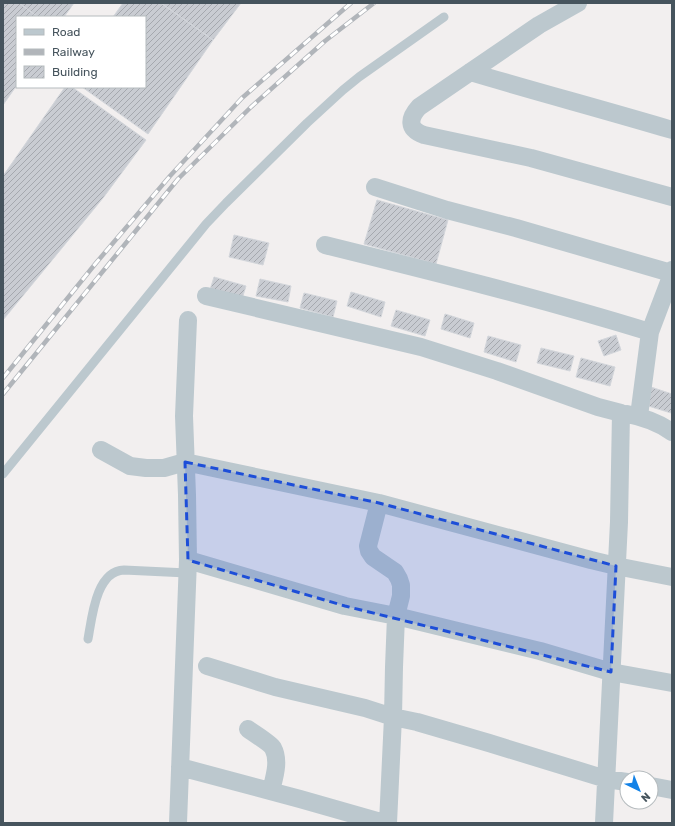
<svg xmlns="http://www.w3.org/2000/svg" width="675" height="826" viewBox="0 0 675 826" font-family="Rubik,sans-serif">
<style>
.building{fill:url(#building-hatch);stroke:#d3d6db}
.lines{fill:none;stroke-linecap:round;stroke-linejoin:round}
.service{stroke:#bcc8ce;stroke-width:9}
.minor{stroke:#bcc8ce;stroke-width:18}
.rail-casing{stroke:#b1b5ba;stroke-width:4.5}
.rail{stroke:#fff;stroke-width:3;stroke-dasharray:9;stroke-linecap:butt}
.marked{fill:#1d4ed8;fill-opacity:0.2;stroke:#1d4ed8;stroke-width:3;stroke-dasharray:8 5;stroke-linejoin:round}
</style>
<defs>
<pattern id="building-hatch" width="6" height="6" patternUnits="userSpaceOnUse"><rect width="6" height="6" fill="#c9ccd2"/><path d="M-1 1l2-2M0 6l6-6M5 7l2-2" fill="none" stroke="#a5a8ae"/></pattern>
</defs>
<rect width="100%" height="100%" fill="#f2efef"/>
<path class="building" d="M3,3H19L38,17H17V85L3,105Z
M19,3H74L64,17H38Z
M123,3H161L213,40L148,134L82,87H145V17H113Z
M161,3H241L213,40Z
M65,87H72L146,140L103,198L3,320V176Z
M377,200L448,220L436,264L364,244Z
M234,235L269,243L263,265L229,257Z
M214,277L246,286L241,302L209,293Z
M260,279L291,286L288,302L256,296Z
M351,292L385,302L381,317L347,306Z
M304,293L337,301L333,317L300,308Z
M396,310L430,320L425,336L391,326Z
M445,314L474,323L470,338L441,329Z
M616,335L621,350L604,356L598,341Z
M488,336L521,345L516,362L484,352Z
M541,348L574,356L570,371L537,363Z
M581,358L615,367L610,386L576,377Z
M651,387L672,394V408L671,413L645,405Z"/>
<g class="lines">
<path class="service" d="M3,474L206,224L226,203L307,123L343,90L359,77L444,17
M88,639C92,617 96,571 124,570L187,573"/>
<path class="minor" d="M578,3L539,25L419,107C409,118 407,129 424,135L531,158L672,197
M470,72C537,92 605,110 672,130
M375,187L447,210L516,228L671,273
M325,245C434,272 543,299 650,332
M206,296L421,347L497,371L598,407L621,413L619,522L604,823
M627,414C643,417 659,423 672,432
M639,416L650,332L669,282L672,270
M101,450L130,466L146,468H164L185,462L379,503L591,560L616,566L672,577
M379,503L368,546L369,551L373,557L395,572L399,579L401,585V596L396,616L394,667L393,717L388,823
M188,560L345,606L396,616L540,651L611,672L672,683
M207,666L275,687L365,708L393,717L417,722L489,743L606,779L627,782
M248,729C253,733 270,743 273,748C280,761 274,778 271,791
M180,767L300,799L384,823
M651,786L672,790
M178,823L188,560L187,495L184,416L188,320"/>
<defs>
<path id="rail" d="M3,378L96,263L170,176L242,98L351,3
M3,394L178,179L251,107L325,41L374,3"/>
</defs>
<use href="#rail" class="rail-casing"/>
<use href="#rail" class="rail"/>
</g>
<path class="marked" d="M185,462L379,503L616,566L611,672L345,606L188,560Z"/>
<rect width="675" height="826" fill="none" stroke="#46545d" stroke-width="8"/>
<rect x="16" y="16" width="130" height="72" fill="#ffffff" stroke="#b5bbbe"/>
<rect x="24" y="29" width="20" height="6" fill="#bcc8ce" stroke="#b5bbbe"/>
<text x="52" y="36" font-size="12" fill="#46545d">Road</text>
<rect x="24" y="49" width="20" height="6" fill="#b1b5ba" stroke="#b5bbbe"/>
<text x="52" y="56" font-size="12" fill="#46545d">Railway</text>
<rect x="24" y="66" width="20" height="12" fill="url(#building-hatch)" stroke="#b5bbbe"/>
<text x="52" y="76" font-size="12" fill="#46545d">Building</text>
<g transform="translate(639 790) rotate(137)"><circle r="19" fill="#ffffff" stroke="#b5bbbe"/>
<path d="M0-3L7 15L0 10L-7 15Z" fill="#1382e7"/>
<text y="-6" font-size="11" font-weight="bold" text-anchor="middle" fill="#46545d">N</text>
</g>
</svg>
